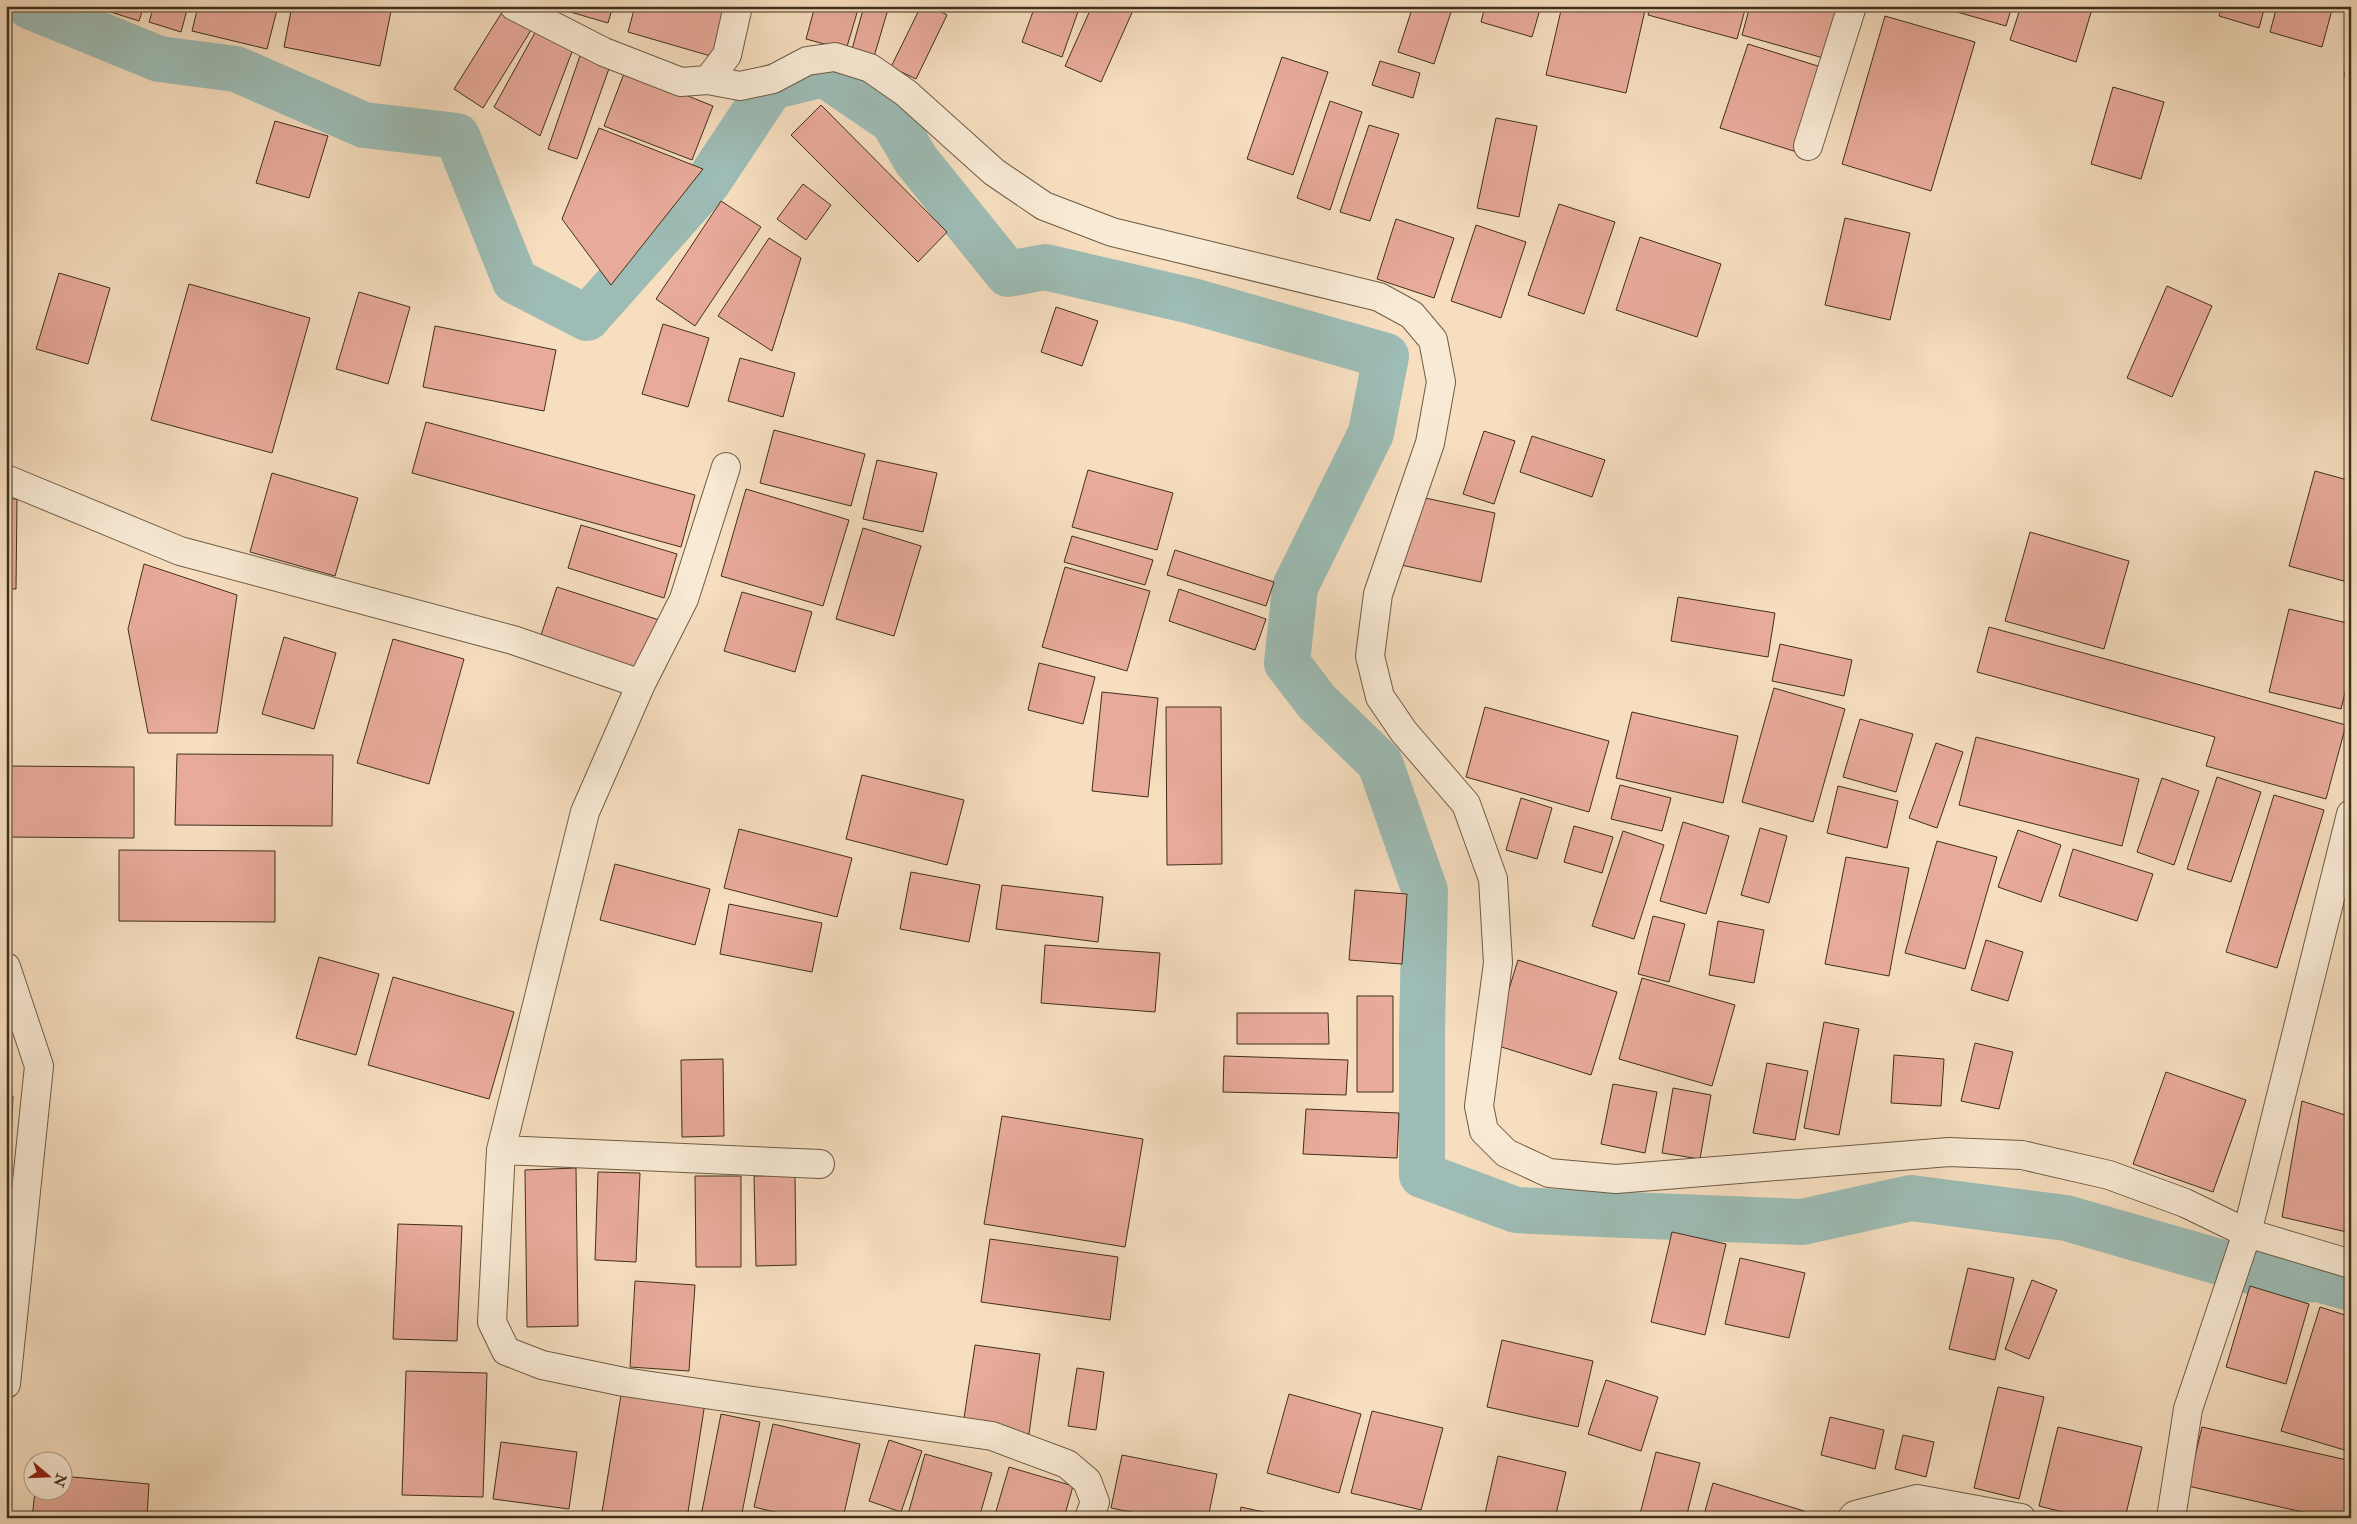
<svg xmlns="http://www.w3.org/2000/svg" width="2357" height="1524" viewBox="0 0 2357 1524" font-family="'IM FELL Double Pica',serif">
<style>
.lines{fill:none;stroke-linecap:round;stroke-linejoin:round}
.canal{stroke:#9dbcb5;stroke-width:46}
.building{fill:#e8aa9a;stroke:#3f301c}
.minor-casing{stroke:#6d5c45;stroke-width:30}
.minor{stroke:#f9ead5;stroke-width:28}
</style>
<rect width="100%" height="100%" fill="#f6debf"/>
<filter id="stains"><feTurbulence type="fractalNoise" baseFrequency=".004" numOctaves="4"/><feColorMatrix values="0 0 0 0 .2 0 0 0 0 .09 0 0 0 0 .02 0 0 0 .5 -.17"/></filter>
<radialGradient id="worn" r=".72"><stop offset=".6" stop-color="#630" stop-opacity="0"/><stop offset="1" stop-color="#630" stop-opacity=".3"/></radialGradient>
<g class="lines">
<path class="canal" d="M29,6L159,59L236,69L364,125L457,136L515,281L587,318L708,182L771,87L824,74L893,121L916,160L1008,274L1045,267L1192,301L1386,356L1371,433L1295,587L1287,663L1317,702L1380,763L1425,891L1422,1032V1175L1516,1210L1577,1213L1802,1222L1911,1198L2066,1218L2282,1280L2318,1279L2351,1288"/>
</g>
<path class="building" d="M92,6H144L139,21Z
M154,6H188L181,32L149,22Z
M198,6H278L267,49L192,31Z
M292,6H392L380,66L284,47Z
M550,6H613L608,23Z
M635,6H729L714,57L628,32Z
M815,6H859L846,50L806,39Z
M864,6H889L873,60L851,53Z
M921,6H930L947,15L916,79L891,67Z
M1035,6H1080L1062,57L1022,42Z
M1092,6H1135L1101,82L1065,66Z
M1413,6H1453L1434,64L1398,52Z
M1485,6H1541L1532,37L1481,22Z
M1562,6H1646L1626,93L1546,75Z
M1650,6H1746L1737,39L1648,15Z
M1750,6H1850L1834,61L1742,35Z
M1936,6H2012L2006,26Z
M2021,6H2093L2076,62L2010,40Z
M2222,6H2265L2259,28L2219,16Z
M2277,6H2333L2322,47L2270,32Z
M504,9L533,27L483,108L454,89Z
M1885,16L1975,42L1931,191L1842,164Z
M537,29L575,44L540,136L494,107Z
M1748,44L1824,68L1797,152L1720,128Z
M582,50L612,60L577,159L548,149Z
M2351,53V78L2344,76Z
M1282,57L1328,72L1293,175L1247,159Z
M1380,61L1420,73L1413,98L1372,85Z
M625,71L713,106L692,160L604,126Z
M2113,87L2164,102L2141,179L2091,164Z
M1330,101L1362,112L1330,210L1297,198Z
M821,105L947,232L918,262L791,135Z
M1496,118L1537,126L1519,217L1477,208Z
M275,121L328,136L309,198L256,183Z
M1369,125L1399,134L1370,221L1340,212Z
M599,128L703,169L611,285L562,219Z
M803,184L831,205L806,240L777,219Z
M721,201L761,227L695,326L656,299Z
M1559,204L1615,222L1584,314L1528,295Z
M1845,218L1910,233L1890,320L1825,305Z
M1396,219L1454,238L1434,298L1377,279Z
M1476,225L1526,242L1501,318L1451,301Z
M1640,237L1721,264L1697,337L1616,310Z
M769,238L801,258L772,351L718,316Z
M59,273L110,288L88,364L36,349Z
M189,284L310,318L272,453L151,420Z
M2167,286L2212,306L2172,397L2127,378Z
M359,292L410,307L388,384L336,369Z
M1056,307L1098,321L1082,366L1041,352Z
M663,324L709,338L688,407L642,394Z
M435,326L556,350L544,411L423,387Z
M740,358L795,373L783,417L728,401Z
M426,422L695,495L681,547L412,473Z
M774,430L865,454L851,506L760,483Z
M1484,431L1515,441L1494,504L1463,494Z
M1532,436L1605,460L1592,497L1520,472Z
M877,460L937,473L923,532L863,519Z
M1088,470L1173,493L1157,550L1072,527Z
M2315,471L2351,481V583L2289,566Z
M272,473L358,498L335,576L250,552Z
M746,489L849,520L823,606L721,576Z
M1416,496L1495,513L1481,582L1401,565Z
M6,499H17L16,589H6Z
M581,525L677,554L664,598L568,568Z
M863,528L921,546L894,636L836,619Z
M2030,532L2129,561L2104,649L2005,621Z
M1072,536L1153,560L1145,585L1064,562Z
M1175,550L1274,582L1266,606L1167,575Z
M144,564L237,595L217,733H148L128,629Z
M1065,567L1150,591L1127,671L1042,647Z
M557,587L659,620L643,671L540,638Z
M1179,589L1266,619L1255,650L1169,621Z
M742,592L812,612L795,672L724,651Z
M1678,597L1775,613L1768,657L1671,641Z
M2289,609L2351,624V668L2341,709L2269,692Z
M1989,627L2346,725L2326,799L2206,766L2215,737L1977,672Z
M284,637L336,653L314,729L262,714Z
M393,639L464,659L429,784L357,763Z
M1780,644L1852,660L1844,696L1772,681Z
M1039,663L1095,677L1083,724L1028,710Z
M1774,688L1845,709L1813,822L1742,802Z
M1102,692L1158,698L1148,797L1092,791Z
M1166,707H1221L1222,864L1167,865Z
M1485,707L1609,741L1589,812L1466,777Z
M1632,712L1738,736L1723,803L1616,778Z
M1860,719L1913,734L1896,792L1843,777Z
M1976,737L2139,779L2122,846L1959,805Z
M1936,743L1963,752L1937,828L1909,818Z
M177,754L333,755L332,826L175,825Z
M6,766L134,767V838L6,837Z
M862,775L964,800L947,865L846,839Z
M2217,777L2261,792L2231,882L2187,869Z
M2162,778L2199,791L2174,865L2137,852Z
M1620,785L1671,798L1662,831L1611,819Z
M1838,786L1898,801L1887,848L1827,833Z
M2274,795L2324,810L2277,968L2226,952Z
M1521,798L1552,808L1537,859L1506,850Z
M1683,822L1729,836L1706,914L1660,901Z
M1574,826L1613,837L1602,873L1564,862Z
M1760,828L1787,836L1769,903L1741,895Z
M739,829L852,858L837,917L724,888Z
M2018,830L2061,845L2041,902L1998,887Z
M1623,831L1664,845L1634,939L1592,926Z
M1937,841L1997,857L1965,969L1905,953Z
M2073,849L2153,874L2137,921L2059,896Z
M119,850L275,851V922L119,921Z
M1846,857L1909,868L1889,976L1825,964Z
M615,864L710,889L695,945L600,920Z
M911,872L980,885L969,942L900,929Z
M1002,885L1103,897L1098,942L996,929Z
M1355,890L1407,894L1402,964L1349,960Z
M729,904L822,923L812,972L720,954Z
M1653,916L1685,924L1669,982L1638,974Z
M1718,921L1764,930L1754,983L1709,975Z
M1986,940L2023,952L2008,1001L1971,990Z
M1045,945L1160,953L1155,1012L1041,1003Z
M319,957L379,974L356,1055L296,1038Z
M1518,960L1617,992L1591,1075L1492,1044Z
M393,977L514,1012L489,1099L368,1065Z
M1642,978L1735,1005L1712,1086L1619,1059Z
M1357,996H1393V1092H1357Z
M1237,1013H1328L1329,1044H1237Z
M1824,1022L1859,1029L1839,1135L1804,1128Z
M1975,1043L2013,1052L1999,1109L1961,1101Z
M1894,1055L1944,1059L1941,1106L1891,1103Z
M1224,1056L1348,1060L1346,1095L1223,1092Z
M723,1059L724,1136L682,1137L681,1060Z
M1767,1063L1808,1071L1795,1140L1753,1133Z
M2166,1072L2246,1100L2213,1192L2133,1164Z
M1613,1084L1657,1092L1645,1153L1601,1144Z
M1673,1088L1711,1095L1700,1159L1662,1153Z
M6,1096H13L11,1148L6,1147Z
M2302,1101L2351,1117V1233L2282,1217Z
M1306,1109L1399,1113L1397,1158L1303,1154Z
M1002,1116L1143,1139L1125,1247L984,1224Z
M576,1168L578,1326L527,1327L525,1170Z
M598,1172L640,1173L636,1262L595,1260Z
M795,1175L796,1265L756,1266L754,1176Z
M695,1176H741V1267H696Z
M398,1224L462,1226L457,1341L393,1339Z
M1672,1232L1726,1244L1705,1335L1651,1322Z
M990,1239L1118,1257L1110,1320L981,1302Z
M1740,1258L1805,1273L1789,1338L1725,1324Z
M1968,1268L2014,1278L1995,1360L1949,1349Z
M2032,1280L2057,1290L2029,1359L2005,1349Z
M635,1281L695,1285L689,1371L630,1367Z
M2250,1286L2309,1304L2286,1384L2226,1367Z
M2320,1307L2351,1317V1452L2281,1431Z
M1502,1340L1593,1361L1578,1427L1487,1407Z
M975,1345L1040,1354L1029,1434L963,1425Z
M1077,1368L1104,1372L1096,1430L1068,1426Z
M406,1371L487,1373L483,1497L402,1495Z
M1606,1380L1658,1397L1641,1451L1588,1434Z
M1998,1387L2044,1397L2019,1499L1974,1488Z
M622,1389L705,1403L687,1518H601Z
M1289,1394L1361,1414L1339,1493L1267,1473Z
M1372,1411L1443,1428L1421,1510L1351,1493Z
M721,1414L760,1422L741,1518L701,1516Z
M1830,1417L1884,1430L1875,1469L1821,1455Z
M773,1424L860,1444L843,1518H799L754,1507Z
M2058,1427L2142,1447L2125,1518H2086L2039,1506Z
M2202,1427L2351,1461V1518H2329L2188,1486Z
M1903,1435L1934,1442L1926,1477L1895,1469Z
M889,1440L922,1451L901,1512L869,1501Z
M501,1442L577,1452L569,1509L493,1499Z
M1656,1452L1700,1463L1686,1518H1639Z
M925,1454L992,1473L979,1518H907Z
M1122,1455L1217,1474L1208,1518H1161L1111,1508Z
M1498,1456L1566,1472L1555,1518H1484Z
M1009,1467L1073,1486L1064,1518H994Z
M62,1476L149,1484L147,1518H32L35,1492H62Z
M1713,1483L1804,1511L1802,1518H1703Z
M1241,1507L1291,1518H1239Z"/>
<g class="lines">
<defs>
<path id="minor" d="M514,6L604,52L681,82L708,80L727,55L738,6
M708,80L740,86L773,79L807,61L835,57L870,68L906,93L994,172L1044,206L1112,232L1379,297L1412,315L1433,340L1441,382L1430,443L1378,594L1370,656L1380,697L1404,732L1466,804L1493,879L1498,963L1479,1106L1484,1131L1506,1153L1549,1173L1616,1179L1949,1152L2022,1155L2109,1175L2185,1203L2247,1233L2351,1264
M1808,146L1852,6
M726,467L684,599L641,684L585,812L501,1150L492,1322L506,1351L542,1365L624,1382L992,1436L1067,1464L1087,1481L1095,1502L1089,1518
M6,479L180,551L513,640L641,684
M6,967L39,1066L6,1384
M501,1150L820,1164
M1852,1518L1855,1515L1917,1499L2021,1518
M2171,1518L2188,1409L2247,1233L2351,814"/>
</defs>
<use href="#minor" class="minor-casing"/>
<use href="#minor" class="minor"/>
</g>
<rect width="2357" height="1524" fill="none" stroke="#f6debf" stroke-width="25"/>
<rect x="8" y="8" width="2342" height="1509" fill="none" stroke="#3f301c" stroke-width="2.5"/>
<rect x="12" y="12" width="2332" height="1499" fill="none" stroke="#3f301c"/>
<g transform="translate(48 1476) rotate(109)"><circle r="24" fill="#f9ead5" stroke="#afa08b"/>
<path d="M0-4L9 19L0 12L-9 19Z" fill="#8f2418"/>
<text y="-8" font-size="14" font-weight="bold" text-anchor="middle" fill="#3f301c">N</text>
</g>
<rect width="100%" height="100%" filter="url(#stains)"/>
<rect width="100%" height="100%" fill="url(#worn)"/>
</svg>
